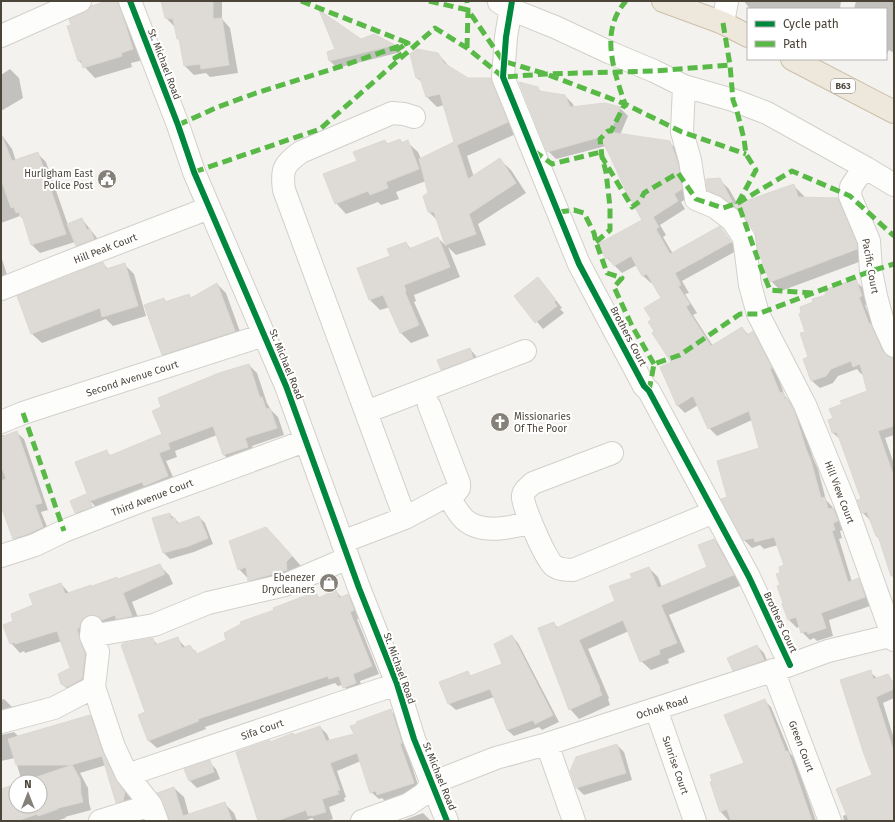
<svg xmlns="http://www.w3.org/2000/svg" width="895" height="822" viewBox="0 0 895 822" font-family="'Fira Sans',sans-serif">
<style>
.shadow{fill:#0003}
.building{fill:#dedbd6;stroke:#dcd9d4}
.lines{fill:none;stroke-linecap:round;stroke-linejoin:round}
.minor-casing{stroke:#d2d0cb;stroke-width:24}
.highway-casing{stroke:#ccbfa9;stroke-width:24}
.minor{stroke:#fdfdfc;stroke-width:22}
.highway{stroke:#ede8db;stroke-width:22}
.quiet{stroke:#58b947;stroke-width:5;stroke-dasharray:10 5;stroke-linecap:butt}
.cycleway-casing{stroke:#fff;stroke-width:8}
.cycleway{stroke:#00873e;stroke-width:6}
.labels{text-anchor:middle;stroke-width:4;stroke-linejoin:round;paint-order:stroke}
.shield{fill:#fff;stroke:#817c74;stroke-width:1}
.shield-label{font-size:9px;font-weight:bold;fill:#4b4439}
.street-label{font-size:10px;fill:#4b4439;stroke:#fff}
.poi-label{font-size:10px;fill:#4b4439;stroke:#fff;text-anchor:end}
</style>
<rect width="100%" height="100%" fill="#f4f2ee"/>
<path class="shadow" d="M110,1H119L128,10L143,60L131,63L132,67L95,78L78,60L72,26L86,13Z
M162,1H222V19L230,28L238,73L210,77L206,73L194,75L185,66L181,42L178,38L175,27L166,18Z
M744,1H841L840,9H750Z
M856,1H894V53L889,50L887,54L886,53V9H854Z
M374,35L395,46L401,52L337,68L330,61L361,40Z
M438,54L448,65L450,69L468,79H490L501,89L518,133L467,156L474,177L500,160L511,170L526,193L478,224L486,245L456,255L448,247L460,277L414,295L416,301L414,302L429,336L411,343L401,333L390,307L380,310L370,300L358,269L391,256L406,243L411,249L438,238L446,246L437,220L429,212V193L426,181L396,192L399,199L381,205L378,202L346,214L336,203L358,162L385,141L388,144L400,140L403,143L407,142L418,152L421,159L455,143L444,105L437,107L427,97L423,83L417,78Z
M10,69L19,78L23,98L1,111V75Z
M537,88L542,92L565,96L573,104L574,107L620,108L628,116L620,135L669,142L677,150L689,197L681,202L685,209L660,225L666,235L663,237L673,254L720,228L738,250L682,281L689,293L685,294L697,313L693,315L713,346L742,328L749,335L753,332L760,340L779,376L778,377L785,396L795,407L801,419L813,458L818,469L826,500L841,516L845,529L840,531L842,538L839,539L852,582L858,580L866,587L873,605L829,620L833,636L817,641L814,638L810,640L802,632L800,626L797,628L789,620L783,605L785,604L781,586L782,574L786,566L778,545L764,549L760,545L752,548L744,540L728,497L760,449L752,420L717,436L709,428L698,405L685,413L678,406L661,368L673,363L655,332L652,320L662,298L653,282L651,283L643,276L637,265L622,273L607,258L643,220L606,146L556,159L548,151Z
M1,134L12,149L16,161L38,154L46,162L68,225L82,219L97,238L100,246L84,252L77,245L75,242L40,253L32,245L24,219L20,216L1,223Z
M719,179L729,189L738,205L794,186L804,196L805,198L838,199L848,209L867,259L781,291L771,281L755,231L744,215L734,207L718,200L708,190Z
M1,256L10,284L1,289Z
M103,263L108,269L124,264L134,274L146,316L113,326L106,319L42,343L32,334L18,298Z
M855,281L863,288L868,304L865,305L875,329L878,332L889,358L894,359V435L885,438L894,464V569L880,539L876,536L870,520L863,513L858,500L862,499L841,440L833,433L829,420L834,418L869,392L863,373L861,374L857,369L838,376L833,383L820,388L812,381L804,360L810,358L806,332L827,296Z
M217,284L226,293L243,340L171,364L162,354L164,299L167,302L189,295L192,299Z
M545,286L562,308L560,309L564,313L543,329L515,296Z
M470,349L476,356L479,364L448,376L441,369Z
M249,365L257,373L267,403L271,410L278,417L284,435L252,446L255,455L232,463L224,455L217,435L175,451L177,457L166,461L176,484L98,509L90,501L94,510L80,516L76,513L72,501L86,495L90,499L107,452L111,456L163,435Z
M16,432L24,439L48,510L41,512L50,534L20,546L13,539L1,503V435L6,436Z
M170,514L180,524L199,517L205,523L213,544L194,552L170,559L164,553L154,519Z
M277,539L302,567L260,591L239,569Z
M714,540L723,549L742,585L669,615L685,652L668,659L669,663L651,670L641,661L629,631L588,649L609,698L608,699L610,705L579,719L570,709L554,623L558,628L616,602L633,578L649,568L658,577L662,587L708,568Z
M160,566L169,575L173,584L132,602L141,625L86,638L91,688L72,693L62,684L72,669L62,641L25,653L24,651L20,653L11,643L14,621L61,584L70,594L92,587L117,578L119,580Z
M336,591L342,598L347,595L355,603L361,618L357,619L379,674L360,681L363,691L351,695L343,685L338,686L335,683L205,727L206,729L157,748L149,741L139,716L146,712L152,639L158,645L177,638L186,648L190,646L198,655L311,597L317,595L320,598Z
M512,636L518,643L559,722L542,730L539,727L514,736L507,730L494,697L456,710L449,704L440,683L468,672L471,676L503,664Z
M757,646L764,653L770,668L741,677L733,670Z
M870,672L877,678L887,676L894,682V698L883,703L894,739V821H844L843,816L847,814L873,776Z
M4,699L12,707L15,716L1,721V700Z
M764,700L771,707L790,753L795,759L816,821H729L720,811L745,763Z
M391,711L398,718L409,751H407L420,791L386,802L382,798L379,799L371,792L361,761L337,771L346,797L344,798L345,801L329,807L333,819L327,821H315L312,818L304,821H259L270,741L271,743L293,734L295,736L320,727L327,734L330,741L355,735Z
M90,716L98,724L111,762L124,790L133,801L126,810L117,802L106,765L80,773L88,788L89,803L91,810L65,817L66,818L56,821H1V798L16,785V806H40V782H22L15,758L1,761V735L14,732L19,737Z
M617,745L624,752L632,780L584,795L577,788Z
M209,762L216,769L220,779L197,788L189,780Z
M174,788L184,797L189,815L224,803L234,813L237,821H170Z
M423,813L431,821H401Z"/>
<path class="building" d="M107,1H118L133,49L121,53L122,56L83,68L81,60L78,61L67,26L71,25L69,19L85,12L91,6Z
M161,1H213V19L222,18L229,65L201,69L200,64L184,66L179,39H177L173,19L165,18Z
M319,10L361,39L374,34L395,45L329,61L327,52L335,49Z
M417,49L438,53L444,63L468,78H491L508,122L457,145L468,179L500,158L516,183L469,214L476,234L445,245L434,212H428L423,196L428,193L419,159L454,142L440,94L426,97L420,78H416L410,54Z
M519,82L538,87L539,91L565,95L570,107L605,103L621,107L610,132L670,141L678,163L682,189L674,194L678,201L653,217L659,227L656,229L670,254L720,226L731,242L675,273L681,285L678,286L690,304L686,307L711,346L742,327L747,335L753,331L772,368L770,369L780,393L783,392L785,399L787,398L794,410L806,449L811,461L821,498L825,497L828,509L833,508L838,521L833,523L835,530L832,531L848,582L859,578L865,597L821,613L826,628L808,634L807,631L801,633L796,617L788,620L782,604L783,603L777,586L780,585L776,574L780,573L779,567L784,565L774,537L755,542L754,538L743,540L721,499L727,497L717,461L759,448L749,411L708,429L693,396L677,406L660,367L671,362L652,333L654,331L648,322L651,319L644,308L661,298L647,274L642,276L631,256L614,266L609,258L606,259L598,244L642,220L624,188V187L610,156L600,137L547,152Z
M1,136H2L12,161L38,152L66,234L31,245L22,216H20L19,212L16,213L14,207L11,208L1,179Z
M400,139L401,143L408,140L419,169L386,182L388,188L370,195L368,191L335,204L323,174L357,161L353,152L385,140L387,144Z
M720,178L734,205L794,184L798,197L838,198L857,244V249L770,282L758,250L755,231L742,213L722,197L707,190L706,179Z
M82,218L87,230L90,229L94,239L76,246L67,224Z
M438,237L450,267L404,285L406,291L405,292L419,325L400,333L383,295L369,300L357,268L390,256L387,249L406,242L409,249Z
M103,262L106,269L125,263L138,306L102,317L100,308L31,334L17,296Z
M538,277L556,300L554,302L557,306L535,323L514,296Z
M856,279L862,296L859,297L869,324L870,323L883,352L887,356L893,358L894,361V426L878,431L894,477V576H891L878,536H876L867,512L862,513L857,500L861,499L839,438L836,432L832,433L828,420L833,418L829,409L842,404L840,401L867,391L860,364L853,367L851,361L831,369L826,376L811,381L803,359L808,357L800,333L805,332L799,314L801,313L800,307L813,302L812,299L826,295L824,290Z
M217,283L235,331L162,355L144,305L164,298L165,302L189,294L191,298Z
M470,348L473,358L441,370L437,360Z
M249,364L260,398L262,397L266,409L270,408L277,428L245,438L248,447L223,455L213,426L168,443L170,449L159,453L168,476L144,486L142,482L90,501L75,462L107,450L109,456L162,434L152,411L161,407L158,398L219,373Z
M17,431L42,503L35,505L43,527L30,533L13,539L1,506V481L6,479L1,465V437Z
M86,494L92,507L75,513L70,501Z
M170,513L171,519L175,518L177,524L199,516L208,538L189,546L163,553L152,518Z
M266,527L292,556L286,562L287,570L248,581L246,567L238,570L229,541Z
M714,539L734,575L661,605L677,643L659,650L660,654L640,662L623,620L579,640L600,688L599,689L602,695L569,710L538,628L554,622L556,628L615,601L609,586L632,578L630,574L649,567L658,588L707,567L698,545Z
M160,564L165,574L123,593L132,616L116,619L115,615L102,620L99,617L93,615L87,616L82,620L79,628L77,629L80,641L85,654L82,679L67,687L61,684L58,674L70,668L57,631L15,644V642L10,644L3,625L13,621L11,614L33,605L29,594L61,583L65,594L91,585L92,586L117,577L118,579Z
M336,590L339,598L348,594L354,610L350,612L372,666L353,674L356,683L343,688L339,676L329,679L328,676L198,719L199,721L148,741L138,715L145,712L121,645L124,643L153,638L155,645L178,637L182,648L190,645L193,651L195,650L197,654L226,640L224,633L241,624L240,622L274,610L273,608L310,594L311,596L317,594L318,598Z
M512,635L553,715L535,724L533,720L507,730L490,689L448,704L439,682L468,671L470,676L502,664L494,644Z
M757,645L764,660L733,671L727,658Z
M871,670L873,679L888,674L894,684V689L876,697L894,752V821H849L836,789L872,775L864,754L840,680Z
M765,699L786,752L788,751L812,821H731L727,809L720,812L710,782L712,781L710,775L744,763L724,715Z
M391,709L402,743L400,744L414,783L377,795L376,791L370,793L357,753L330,763L340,790L337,791L339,794L322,799L326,812L312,816L311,815L308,816L306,810L277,821H258L236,752L270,740V742L293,733L294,735L320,726L326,741L354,734L350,726L357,724L356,722Z
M90,715L103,752L116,780L125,792L123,801L116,803L102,756L71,765H16L8,739Z
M617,744L626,773L576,788L570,771L576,757Z
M210,760L214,772L189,781L184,769Z
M72,765L80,779L81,794L83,802L58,808V809L38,816L37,814L17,821H1V789L16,784V806H40V782H22Z
M174,787L183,816L225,802L232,821H169L163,801L157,793Z"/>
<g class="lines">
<defs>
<path id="minor" d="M130,1L178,125L194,172L286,386L359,588L397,684L414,739L447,821
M512,1L506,37L503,77L579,264L644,386L649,391L749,577L790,665
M499,2L510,9L555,27L611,53L654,71L684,86L733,100L767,113L866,168L894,185
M723,23L727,1
M1,36L80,1
M684,86L682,132L690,160L696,199L715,207L732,220L744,238L750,285L758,314L805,405L845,503L894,640
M866,168L857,178L851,187L850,196L869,241L871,271L876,296L883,322L894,346
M1,289L61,265L209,208
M429,405L459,483V488L456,492L448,495
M366,412L525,351
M1,422L23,413L264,335
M612,453L533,483C529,487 522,491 523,498C524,508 546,561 554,566C560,570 567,570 573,570L714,512
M405,518L284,190C281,169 284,164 301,152L392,113L404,114L414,117
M342,542L405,518L448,495C453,504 457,512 464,519C481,535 511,528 531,522
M1,556L35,545L64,531L141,501L305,441
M92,627L91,636L98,652L94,687L114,747L127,775L151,805L157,821
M91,636L154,625L208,603L285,585L348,558
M773,670L830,821
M656,709L695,821
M1,722L54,708L94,687
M547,744L574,821
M127,775L397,684
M100,821L151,805
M362,821L409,804L424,794L432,783L496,758L547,744L790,665L828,651L894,635"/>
<path id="highway" d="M663,1L723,23L748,36
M792,59L894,112"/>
</defs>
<use href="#minor" class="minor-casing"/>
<use href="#highway" class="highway-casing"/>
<use href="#minor" class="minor"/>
<use href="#highway" class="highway"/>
<path class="quiet" d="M301,1L408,43L396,50L395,58L402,54
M429,1L468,10L503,61L546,74L625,104L682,132L746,154
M723,23L730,65L733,100L737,111L744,139L746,154L756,170L738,203L761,268L770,290L812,293
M467,48L468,10L467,1
M178,125L218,107L256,93L342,66L408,43
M534,151L552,164L601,152L602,157L632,207L640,201L644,193L678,173L696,199L723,208L738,203L792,171L850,196L894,236
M194,172L320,129L435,28L467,48L503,77L546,74L654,71L730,65
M559,212L574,210L584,213L594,233L596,242L607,273L622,278L614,287L632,326L654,364
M596,242L610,230V207L606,172L602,157L600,139L608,131H611L625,104C614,71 599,31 626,1
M649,391L654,364L680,355L740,314H758L871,271L894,264
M23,413L64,531"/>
<defs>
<path id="cycleway" d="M130,1L178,125L194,172L286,386L359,588L397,684L414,739L447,821
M512,1L506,37L503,77L579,264L644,386L649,391L749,577L790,665"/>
</defs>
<use href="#cycleway" class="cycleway-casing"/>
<use href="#cycleway" class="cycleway"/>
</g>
<defs>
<symbol id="civic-disc" viewBox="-11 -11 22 22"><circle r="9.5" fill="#868178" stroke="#fff"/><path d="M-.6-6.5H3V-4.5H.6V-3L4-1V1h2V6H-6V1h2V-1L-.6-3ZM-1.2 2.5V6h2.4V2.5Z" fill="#fff"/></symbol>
<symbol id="church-disc" viewBox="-11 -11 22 22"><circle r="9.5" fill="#868178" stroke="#fff"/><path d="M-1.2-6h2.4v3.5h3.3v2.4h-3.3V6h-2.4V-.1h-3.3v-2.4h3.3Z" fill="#fff"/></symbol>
<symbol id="shop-disc" viewBox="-11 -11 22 22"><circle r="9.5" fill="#868178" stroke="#fff"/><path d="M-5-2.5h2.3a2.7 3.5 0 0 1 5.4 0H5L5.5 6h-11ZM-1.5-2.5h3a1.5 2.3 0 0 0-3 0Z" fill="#fff"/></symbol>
</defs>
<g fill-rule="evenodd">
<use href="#civic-disc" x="96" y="168" width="22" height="22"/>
<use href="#church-disc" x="489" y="411" width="22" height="22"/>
<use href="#shop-disc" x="318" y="572" width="22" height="22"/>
</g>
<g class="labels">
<rect class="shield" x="831" y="79" width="24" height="14" rx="3"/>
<g class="shield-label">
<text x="843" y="89">B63</text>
</g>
<g class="street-label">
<text transform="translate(165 64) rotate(69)" y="4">St. Michael Road</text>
<text transform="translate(105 248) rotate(-21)" y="4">Hill Peak Court</text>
<text transform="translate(871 266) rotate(80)" y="4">Pacific Court</text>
<text transform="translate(629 336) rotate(62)" y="4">Brothers Court</text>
<text transform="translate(287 364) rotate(68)" y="4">St. Michael Road</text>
<text transform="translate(132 378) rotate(-18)" y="4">Second Avenue Court</text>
<text transform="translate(840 492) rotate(69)" y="4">Hill View Court</text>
<text transform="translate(152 497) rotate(-21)" y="4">Third Avenue Court</text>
<text transform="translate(781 622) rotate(65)" y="4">Brothers Court</text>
<text transform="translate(400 668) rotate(70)" y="4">St. Michael Road</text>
<text transform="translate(662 707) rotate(-18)" y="4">Ochok Road</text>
<text transform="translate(262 729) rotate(-19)" y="4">Sifa Court</text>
<text transform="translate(802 746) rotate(69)" y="4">Green Court</text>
<text transform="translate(676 765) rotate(71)" y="4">Sunrise Court</text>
<text transform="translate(440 776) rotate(68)" y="4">St Michael Road</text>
</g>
<g class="poi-label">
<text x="93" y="177">Hurligham East<tspan x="93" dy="12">Police Post</tspan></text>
<text x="514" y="420" text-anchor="start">Missionaries<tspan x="514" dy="12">Of The Poor</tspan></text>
<text x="315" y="581">Ebenezer<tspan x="315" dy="12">Drycleaners</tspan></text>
</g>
</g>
<rect width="895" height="822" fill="none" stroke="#4b4439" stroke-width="4"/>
<rect x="747" y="8" width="140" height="52" fill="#ffffff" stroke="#b7b4b0"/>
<rect x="755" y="21" width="20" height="6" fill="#00873e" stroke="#b7b4b0"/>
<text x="783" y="28" font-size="12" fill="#4b4439">Cycle path</text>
<rect x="755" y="41" width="20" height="6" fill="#58b947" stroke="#b7b4b0"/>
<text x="783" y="48" font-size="12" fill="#4b4439">Path</text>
<g transform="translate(28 794)"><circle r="19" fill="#ffffff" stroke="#b7b4b0"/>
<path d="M0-3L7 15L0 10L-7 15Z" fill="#868178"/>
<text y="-6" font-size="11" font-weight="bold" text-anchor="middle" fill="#4b4439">N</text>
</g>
</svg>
